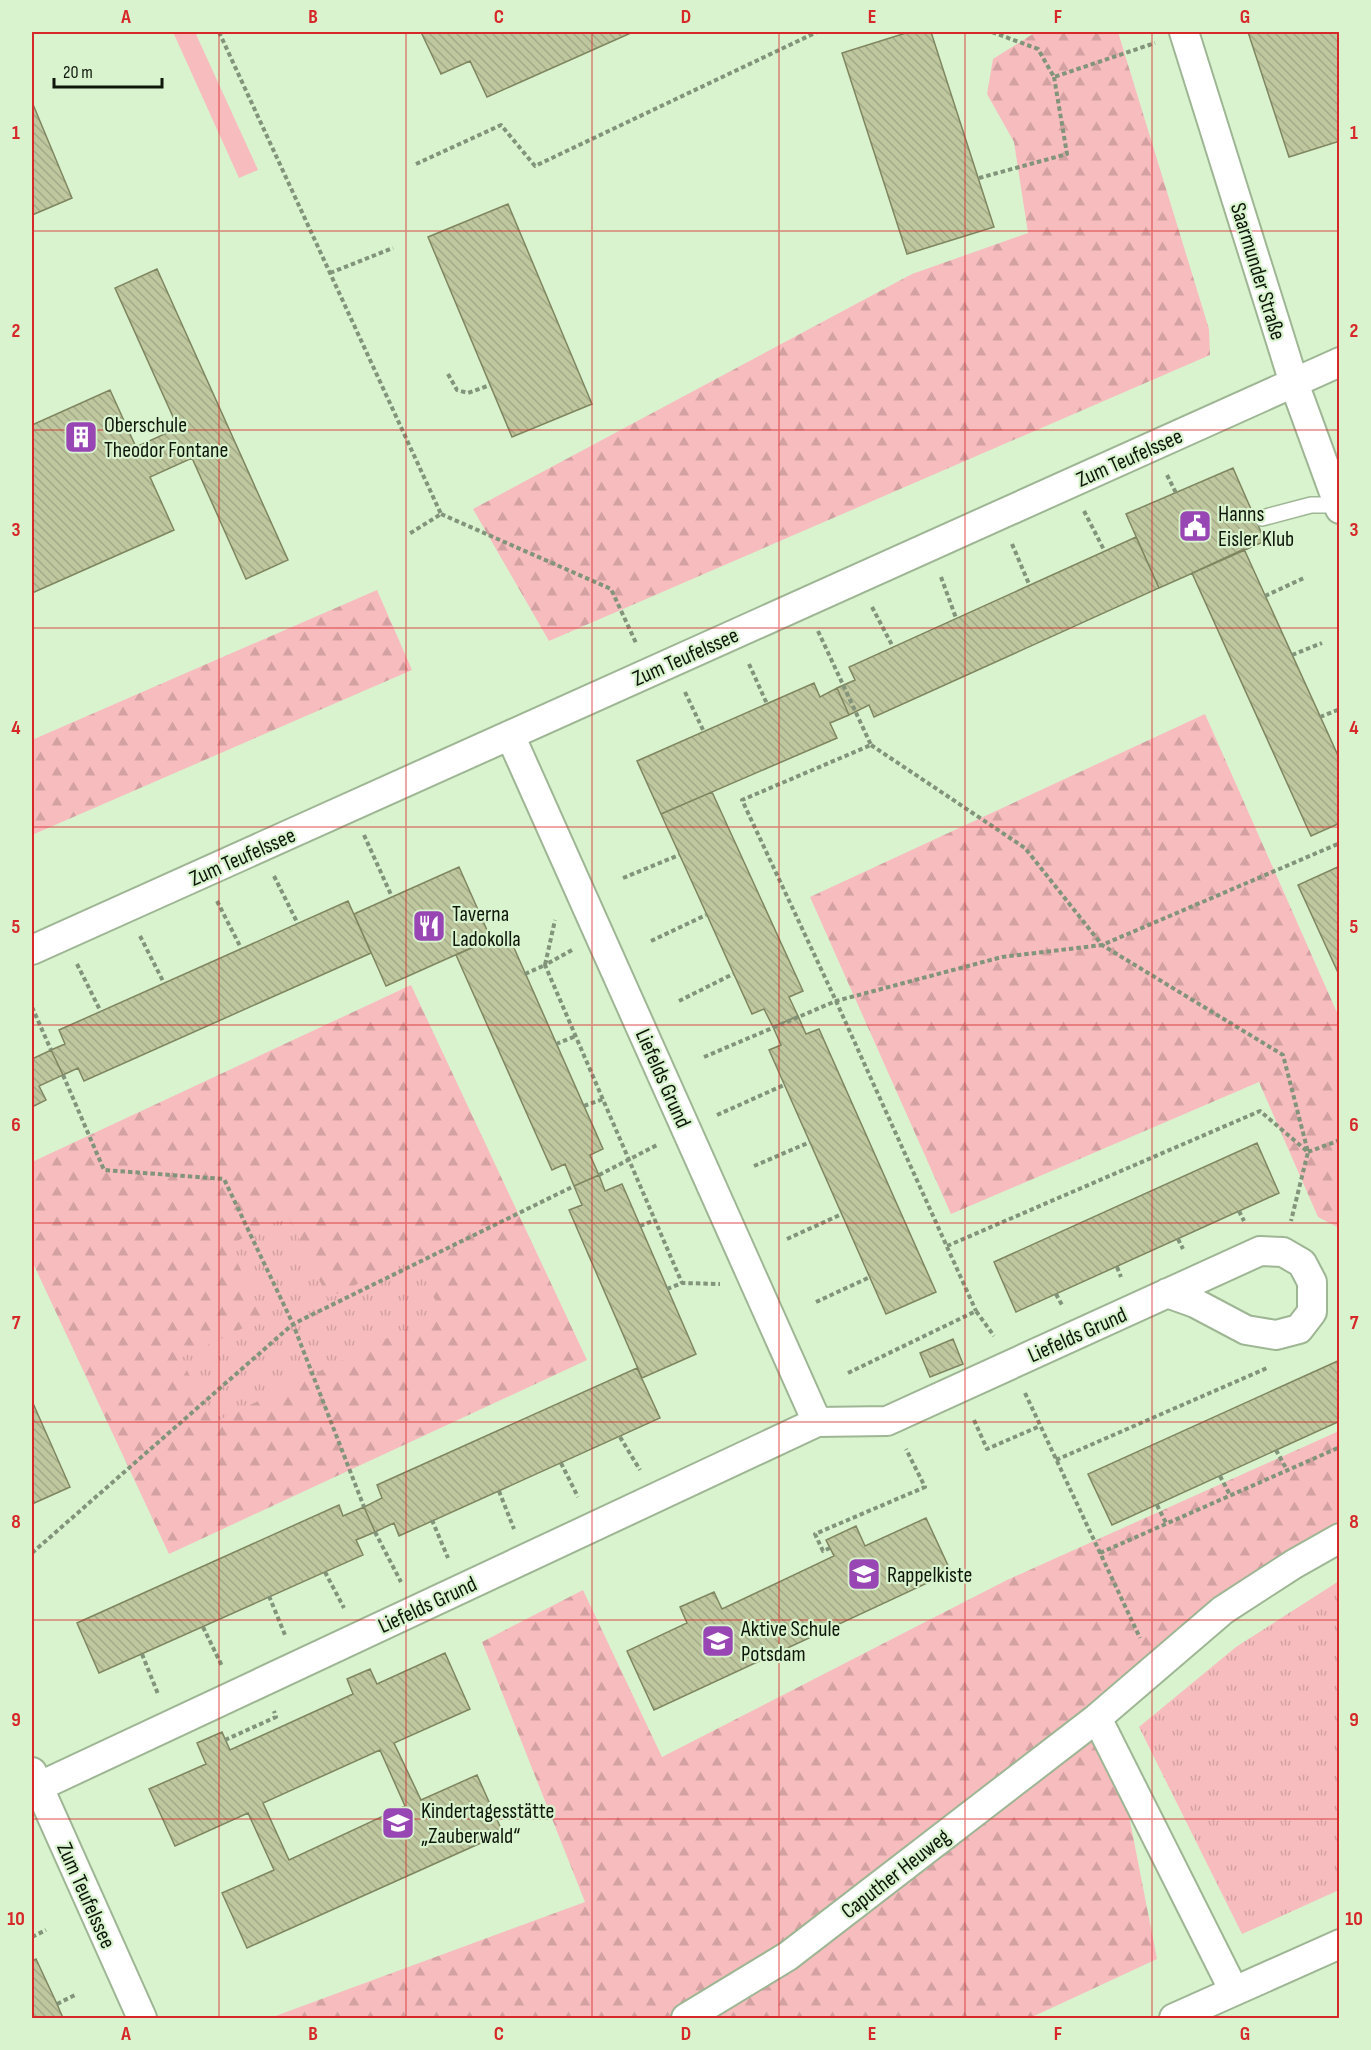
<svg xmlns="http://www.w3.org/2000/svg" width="1371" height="2050" viewBox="0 0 1371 2050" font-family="'Sofia Sans Condensed',sans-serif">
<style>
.grass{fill:#f7bcbe}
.forest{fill:url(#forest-firs)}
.park{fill:url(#park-tufts)}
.building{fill:url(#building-back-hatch);stroke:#7f8660;stroke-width:1.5;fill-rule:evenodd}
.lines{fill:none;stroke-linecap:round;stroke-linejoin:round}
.service-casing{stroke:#9eb694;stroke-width:18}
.minor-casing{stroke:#9eb694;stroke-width:32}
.path{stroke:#82947a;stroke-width:4;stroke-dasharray:4.5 3;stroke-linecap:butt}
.service{stroke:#fff;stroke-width:15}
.minor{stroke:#fff;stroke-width:28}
.grid{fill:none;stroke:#d62828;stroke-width:1.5;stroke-opacity:0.55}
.labels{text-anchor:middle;stroke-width:4.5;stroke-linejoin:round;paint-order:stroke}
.street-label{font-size:22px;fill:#0e170a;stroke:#d9f3cf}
.poi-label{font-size:22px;fill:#0e170a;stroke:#d9f3cf;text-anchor:start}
.neatline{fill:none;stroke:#d62828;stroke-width:2}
.grid-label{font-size:20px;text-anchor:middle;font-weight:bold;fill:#d62828}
</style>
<defs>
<pattern id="forest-firs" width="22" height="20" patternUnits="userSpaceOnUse" patternTransform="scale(1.5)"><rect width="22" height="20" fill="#f7bcbe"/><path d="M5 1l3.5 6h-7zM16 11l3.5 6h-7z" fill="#d3a1a2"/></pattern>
<pattern id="park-tufts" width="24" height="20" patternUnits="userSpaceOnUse" patternTransform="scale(1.5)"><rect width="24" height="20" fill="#f7bcbe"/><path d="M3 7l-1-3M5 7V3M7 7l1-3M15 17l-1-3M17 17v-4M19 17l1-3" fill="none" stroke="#d3a1a2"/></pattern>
<pattern id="building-back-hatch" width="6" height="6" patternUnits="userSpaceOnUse" patternTransform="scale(1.5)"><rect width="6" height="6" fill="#bfc79f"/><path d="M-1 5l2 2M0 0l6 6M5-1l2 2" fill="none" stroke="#a3aa88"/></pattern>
</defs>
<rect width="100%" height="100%" fill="#d9f3cf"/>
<path class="grass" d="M173,32H195L258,170L239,178Z"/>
<path class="forest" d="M1036,32H1118L1209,329L1210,355L549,641L473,509L912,274L1028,233L1014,142L987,94L993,59Z
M377,590L412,670L32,835V740Z
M1205,714L1339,1017V1228L1318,1217L1259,1082L951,1214L810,897Z
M411,985L587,1360L169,1554L32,1261V1162Z
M1339,1431V1521L1262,1568L1105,1693L1157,1959L1030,2018H270L585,1902L482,1642L583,1590L662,1757L1007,1580Z"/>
<path class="park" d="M288,1216L328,1298L414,1257L441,1312L213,1423L181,1358L264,1318L229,1245Z
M1339,1581V1890L1242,1934L1139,1727L1236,1647Z"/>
<path class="building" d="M421,32H633L487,97L470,61L441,74Z
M909,32H931L994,227L907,254L842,53Z
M1248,32H1340V141L1289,157Z
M32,102L72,198L32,215Z
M508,204L592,404L512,437L428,237Z
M157,269L288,560L246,579L192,458L150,477L174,530L32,593V425L110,390L136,447L178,428L115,288Z
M1233,468L1265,541L1159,588L1126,514Z
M1136,537L1159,588L874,717L869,705L849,715L837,688L855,680L849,667Z
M1244,549L1340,760V823L1311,836L1192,573Z
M814,683L820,697L837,688L849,715L830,723L837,738L661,814L637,761Z
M712,792L803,991L789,997L798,1016L773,1027L764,1009L752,1014L661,814Z
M1340,866V977L1298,885Z
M459,867L491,939L386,986L354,914Z
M348,901L371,953L84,1081L78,1068L63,1075L51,1050L65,1044L59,1030Z
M507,932L603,1149L590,1155L599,1175L574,1186L565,1164L552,1170L456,955Z
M798,1016L806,1034L819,1029L936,1292L886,1314L769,1050L781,1045L773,1027Z
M51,1050L63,1075L39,1086L46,1100L32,1107V1059Z
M1257,1143L1279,1193L1016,1312L994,1262Z
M599,1175L605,1191L622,1184L696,1354L642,1378L569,1210L582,1205L574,1186Z
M953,1339L963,1364L930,1377L920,1353Z
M1340,1360V1421L1112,1525L1088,1474Z
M637,1368L660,1418L399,1536L394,1523L375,1532L364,1507L382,1498L377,1485Z
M32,1401L70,1487L32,1504Z
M339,1505L343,1516L364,1507L375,1532L356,1540L363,1555L99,1673L77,1623Z
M926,1518L951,1572L654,1710L627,1651L687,1623L680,1607L714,1592L722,1609L834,1556L826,1540L856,1526L865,1546Z
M445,1653L470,1709L394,1743L421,1800L477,1775L503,1833L247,1948L222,1893L274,1870L248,1813L175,1846L149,1789L206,1764L197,1743L222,1732L230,1750L353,1694L347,1679L370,1669L377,1684ZM380,1750L405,1806L289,1860L263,1803Z
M36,1959L57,2004L63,2018H32V1961Z"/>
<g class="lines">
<defs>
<path id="service" d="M1262,518L1311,505H1338"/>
<path id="minor" d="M1184,32L1294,383L1340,509
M32,950L1340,362
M817,1422L887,1421L1260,1251L1283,1252L1302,1263L1312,1282V1312L1299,1329L1276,1335L1246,1330L1195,1303L1167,1293
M1097,1718L1234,1991
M32,1772L142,2018
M38,1787L817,1422L510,735
M686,2018L788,1956L1097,1718L1223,1610L1294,1564L1340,1538
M1174,2018L1340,1944"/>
</defs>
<use href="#service" class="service-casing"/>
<use href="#minor" class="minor-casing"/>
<path class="path" d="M219,32L441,514L409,534
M992,32L1038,49L1054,77L1155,43
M416,164L501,125L535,166L817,32
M979,178L1067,154L1054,77
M330,273L393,248
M448,374L457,390L468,393L490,385
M1167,475L1176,493
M1084,511L1104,550
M441,514L611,589L636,643
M1012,544L1029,584
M941,577L956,618
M1265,596L1304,578
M872,607L893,647
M818,631L871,745L742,800L836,1001L976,1311
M1292,655L1322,643
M749,664L767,704
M685,692L704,732
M1320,717L1340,709
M871,745L1025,848L1102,945L1283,1055L1308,1152L1291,1221
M364,835L392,897
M274,876L298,924
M623,878L679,855
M217,901L241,948
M140,936L164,983
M651,941L706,915
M572,950L545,965L682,1283
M77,964L101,1012
M525,974L545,965L555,920
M679,1001L733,974
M32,1007L51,1050
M556,1044L576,1036
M704,1057L836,1001L1002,957L1102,945L1340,843
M63,1075L104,1170L224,1179L293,1324L364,1507
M584,1106L603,1099
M717,1115L784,1085
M1308,1152L1340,1140
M754,1166L810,1142
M599,1175L659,1144
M1239,1211L1244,1221
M640,1226L655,1220
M787,1239L842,1214
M1178,1239L1183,1249
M947,1246L1260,1111L1308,1152
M1117,1267L1121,1277
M667,1289L682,1283L720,1284
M1056,1294L1063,1307
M816,1302L870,1277
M848,1373L976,1311L994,1336
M1025,1393L1140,1638
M974,1420L987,1449L1040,1426
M620,1437L640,1470
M1276,1450L1287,1470
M1056,1460L1267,1368
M561,1463L578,1497
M1220,1476L1230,1495
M499,1491L514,1529
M1157,1505L1166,1523
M432,1520L448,1558
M375,1532L401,1582
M830,1548L823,1551L815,1534L925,1487L906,1449
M32,1553L293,1324L574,1186
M1100,1553L1340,1447
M325,1572L344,1608
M269,1596L285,1635
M203,1627L222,1666
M142,1654L158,1694
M225,1740L276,1717L274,1711
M32,1937L46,1930
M57,2004L75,1995"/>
<use href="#service" class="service"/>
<use href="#minor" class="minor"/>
</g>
<path class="grid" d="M219,32V2018M406,32V2018M592,32V2018M779,32V2018M965,32V2018M1152,32V2018M32,231H1340M32,430H1340M32,628H1340M32,827H1340M32,1025H1340M32,1223H1340M32,1422H1340M32,1620H1340M32,1819H1340"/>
<defs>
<symbol id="building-square" viewBox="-11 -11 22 22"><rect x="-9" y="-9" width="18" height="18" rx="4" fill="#9946b5" stroke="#d9f3cf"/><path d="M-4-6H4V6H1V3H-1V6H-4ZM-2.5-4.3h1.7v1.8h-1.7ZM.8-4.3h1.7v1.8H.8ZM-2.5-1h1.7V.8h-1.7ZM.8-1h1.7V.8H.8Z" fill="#fff"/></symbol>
<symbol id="civic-square" viewBox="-11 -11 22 22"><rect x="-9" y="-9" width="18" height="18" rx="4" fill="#9946b5" stroke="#d9f3cf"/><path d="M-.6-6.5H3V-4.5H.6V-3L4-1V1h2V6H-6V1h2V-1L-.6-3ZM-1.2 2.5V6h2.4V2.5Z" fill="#fff"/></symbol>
<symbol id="restaurant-square" viewBox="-11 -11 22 22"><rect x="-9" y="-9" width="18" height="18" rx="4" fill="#9946b5" stroke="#d9f3cf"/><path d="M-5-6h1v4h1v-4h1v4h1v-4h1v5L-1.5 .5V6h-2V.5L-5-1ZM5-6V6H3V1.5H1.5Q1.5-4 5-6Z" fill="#fff"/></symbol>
<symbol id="school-square" viewBox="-11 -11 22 22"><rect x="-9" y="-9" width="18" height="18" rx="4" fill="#9946b5" stroke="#d9f3cf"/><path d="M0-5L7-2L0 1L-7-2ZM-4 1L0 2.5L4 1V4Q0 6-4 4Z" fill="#fff"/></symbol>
</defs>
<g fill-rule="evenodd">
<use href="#building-square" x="62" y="418" width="38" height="38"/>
<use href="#civic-square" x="1176" y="507" width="38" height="38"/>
<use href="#restaurant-square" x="410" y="907" width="38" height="38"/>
<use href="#school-square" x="845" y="1555" width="38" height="38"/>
<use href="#school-square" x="699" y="1622" width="38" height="38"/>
<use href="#school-square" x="379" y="1804" width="38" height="38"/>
</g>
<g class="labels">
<g class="street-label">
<text transform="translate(1259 271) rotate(73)" y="8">Saarmunder Straße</text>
<text transform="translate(1129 457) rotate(-24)" y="8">Zum Teufelssee</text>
<text transform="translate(685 656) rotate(-24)" y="8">Zum Teufelssee</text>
<text transform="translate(242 856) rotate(-24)" y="8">Zum Teufelssee</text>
<text transform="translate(664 1078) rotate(66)" y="8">Liefelds Grund</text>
<text transform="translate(1077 1334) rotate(-24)" y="8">Liefelds Grund</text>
<text transform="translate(427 1604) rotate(-25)" y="8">Liefelds Grund</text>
<text transform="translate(895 1873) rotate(-38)" y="8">Caputher Heuweg</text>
<text transform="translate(87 1895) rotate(66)" y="8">Zum Teufelssee</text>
</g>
<g class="poi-label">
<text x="104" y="432">Oberschule<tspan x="104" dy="25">Theodor Fontane</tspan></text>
<text x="1218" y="521">Hanns<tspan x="1218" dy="25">Eisler Klub</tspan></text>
<text x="452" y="921">Taverna<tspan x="452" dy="25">Ladokolla</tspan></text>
<text x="887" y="1582">Rappelkiste</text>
<text x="741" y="1636">Aktive Schule<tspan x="741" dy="25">Potsdam</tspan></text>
<text x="421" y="1818">Kindertagesstätte<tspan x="421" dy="25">„Zauberwald“</tspan></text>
</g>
</g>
<rect width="1371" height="2050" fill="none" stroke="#d9f3cf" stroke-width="66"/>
<path d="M54 78v9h108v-9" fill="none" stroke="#0e170a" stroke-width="3"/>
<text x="63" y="78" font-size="18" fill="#0e170a" stroke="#d9f3cf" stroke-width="4.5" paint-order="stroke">20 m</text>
<rect x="33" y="33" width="1305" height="1984" class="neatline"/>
<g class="grid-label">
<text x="126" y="23">A</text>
<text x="313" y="23">B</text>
<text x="499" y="23">C</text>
<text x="686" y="23">D</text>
<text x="872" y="23">E</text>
<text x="1058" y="23">F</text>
<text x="1245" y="23">G</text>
<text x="16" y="139">1</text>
<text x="1354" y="139">1</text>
<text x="16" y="337">2</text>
<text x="1354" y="337">2</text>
<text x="16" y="536">3</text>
<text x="1354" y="536">3</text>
<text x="16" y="734">4</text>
<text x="1354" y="734">4</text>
<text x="16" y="933">5</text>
<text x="1354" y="933">5</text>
<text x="16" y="1131">6</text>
<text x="1354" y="1131">6</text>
<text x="16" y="1329">7</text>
<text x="1354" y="1329">7</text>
<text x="16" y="1528">8</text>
<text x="1354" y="1528">8</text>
<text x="16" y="1726">9</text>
<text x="1354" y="1726">9</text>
<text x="16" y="1925">10</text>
<text x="1354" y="1925">10</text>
<text x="126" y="2040">A</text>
<text x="313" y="2040">B</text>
<text x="499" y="2040">C</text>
<text x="686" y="2040">D</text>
<text x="872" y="2040">E</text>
<text x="1058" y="2040">F</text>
<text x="1245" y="2040">G</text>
</g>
</svg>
